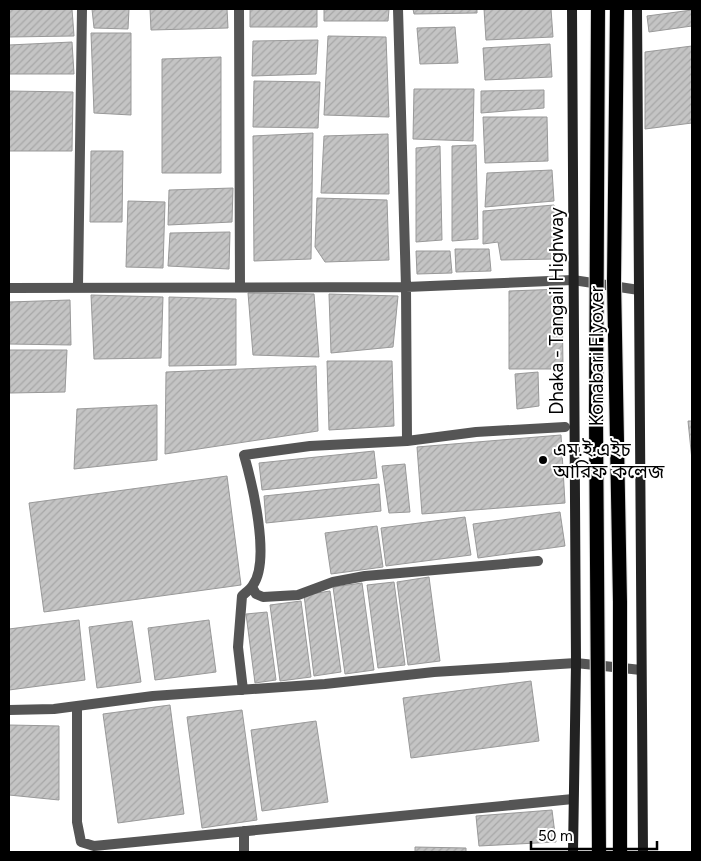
<svg xmlns="http://www.w3.org/2000/svg" width="701" height="861" viewBox="0 0 701 861" font-family="Figtree,'Noto Sans Bengali',sans-serif">
<style>
.building{fill:url(#building-hatch);stroke:#999}
.lines{fill:none;stroke-linecap:round;stroke-linejoin:round}
.minor{stroke:#555;stroke-width:10}
.secondary{stroke:#222;stroke-width:10}
.trunk-bridge-casing{stroke:#dbdbdb;stroke-width:16;stroke-linecap:butt}
.trunk-bridge{stroke:#000;stroke-width:14}
.poi-dot{fill:#000;stroke:#fff;stroke-width:2}
.labels{text-anchor:middle;stroke-width:4;stroke-linejoin:round;paint-order:stroke}
.street-label{font-size:19px;fill:#000;stroke:#fff}
.poi-label{font-size:19px;fill:#000;stroke:#fff;text-anchor:start}
</style>
<defs>
<pattern id="building-hatch" width="6" height="6" patternUnits="userSpaceOnUse" patternTransform="scale(1.25)"><rect width="6" height="6" fill="#c4c4c4"/><path d="M-1 1l2-2M0 6l6-6M5 7l2-2" fill="none" stroke="#a7a7a7"/></pattern>
</defs>
<rect width="100%" height="100%" fill="#fff"/>
<path class="building" d="M9,9H72L74,36L9,37Z
M92,9H129L128,29L94,28Z
M150,9H227L228,28L151,30Z
M250,9H317V27H250Z
M324,9H389L388,21H324Z
M413,9H477V13L414,14Z
M484,9H551L553,37L486,40Z
M692,10V26L649,32L647,16Z
M455,27L458,63L420,64L417,28Z
M91,33H131V115L94,113Z
M328,36L386,37L389,117L324,115Z
M318,40L316,74L252,76L253,41Z
M72,42L74,74H9V45Z
M550,44L552,77L485,80L483,48Z
M692,46V123L645,129V52Z
M221,57V173H162V59Z
M254,81L320,82L318,128L253,127Z
M414,89H474L473,141L413,139Z
M544,90V108L481,113V91Z
M9,91L73,92L72,151H9Z
M483,117H547L548,161L485,163Z
M313,133L311,259L254,261L253,136Z
M388,134L389,194L321,193L324,136Z
M476,145L478,239L452,241V146Z
M440,146L442,240L416,242V148Z
M91,151H123L122,222H90Z
M552,170L554,201L485,207L487,173Z
M233,188L232,222L168,225L169,190Z
M317,198L387,200L389,260L325,262L315,247Z
M128,201L165,202L163,268L126,267Z
M554,205L555,259L501,260L498,242L483,244V211Z
M230,232L229,269L168,266L170,233Z
M455,249H489L491,271L456,272Z
M416,251H450L452,273L417,274Z
M562,289L563,369H509V291Z
M248,293L314,294L319,357L253,355Z
M329,294L398,296L393,347L331,353Z
M91,295L163,297L161,358L94,359Z
M169,297L236,299V365L169,366Z
M70,300L71,345L9,344V302Z
M9,350H67L65,392L10,393Z
M327,361H392L394,426L329,430Z
M316,366L318,431L165,454L166,372Z
M538,372L539,406L517,409L515,374Z
M157,405V460L74,469L77,409Z
M688,421H692V460Z
M561,435L565,503L422,514L417,447Z
M374,451L377,478L262,490L259,463Z
M405,464L410,512L389,513L382,466Z
M227,476L241,585L44,612L29,503Z
M379,484L381,511L266,523L264,496Z
M560,512L565,546L478,558L473,524Z
M465,517L471,555L386,566L381,528Z
M377,526L383,567L331,574L325,533Z
M429,577L440,661L408,665L397,582Z
M394,582L405,665L378,668L367,585Z
M362,583L374,670L345,674L333,587Z
M330,591L341,672L314,676L304,595Z
M301,601L311,677L280,681L270,605Z
M267,612L276,680L255,683L246,614Z
M79,620L85,680L9,690V629Z
M209,620L216,672L155,680L148,628Z
M132,621L141,682L97,688L89,627Z
M531,681L539,741L411,758L403,698Z
M170,705L184,814L118,823L103,714Z
M242,710L257,820L202,828L187,717Z
M316,721L328,802L262,811L251,730Z
M9,725L59,726V800L9,795Z
M552,810L556,842L479,846L476,816Z
M415,847L466,848V852H415Z"/>
<g class="lines">
<path class="minor" d="M239,9L240,287
M398,9L406,287L407,441
M78,286L82,9
M9,288L406,287L573,280L639,290
M252,587L256,594L263,597L298,595L333,582L365,576L538,561
M243,690L238,647L242,596C245,593 251,589 253,585C271,560 252,483 244,455L310,446L407,441L476,432L565,427
M77,706V822L81,842L94,846L573,799
M9,710L54,709L153,696L325,684L434,672L576,663L641,670
M244,852V831"/>
<path class="secondary" d="M572,9L576,663L573,852
M637,9L643,852"/>
<defs>
<path id="trunk-bridge" d="M598,9L596,418L599,852
M617,9L614,281L620,602V852"/>
</defs>
<use href="#trunk-bridge" class="trunk-bridge-casing"/>
<use href="#trunk-bridge" class="trunk-bridge"/>
</g>
<circle class="poi-dot" cx="543" cy="460" r="5"/>
<g class="labels">
<g class="street-label">
<text transform="translate(556 311) rotate(-90)" y="7">Dhaka - Tangail Highway</text>
<text transform="translate(596 356) rotate(-90)" y="7">Konabari Flyover</text>
</g>
<g class="poi-label">
<text x="553" y="456">এম.ই.এইচ<tspan x="553" dy="22">আরিফ কলেজ</tspan></text>
</g>
</g>
<rect width="701" height="861" fill="none" stroke="#000000" stroke-width="20"/>
<path d="M531 841v8h126v-8" fill="none" stroke="#000000" stroke-width="2.5"/>
<text x="538" y="841" font-size="15" fill="#000000" stroke="#ffffff" stroke-width="4" paint-order="stroke">50 m</text>
</svg>
